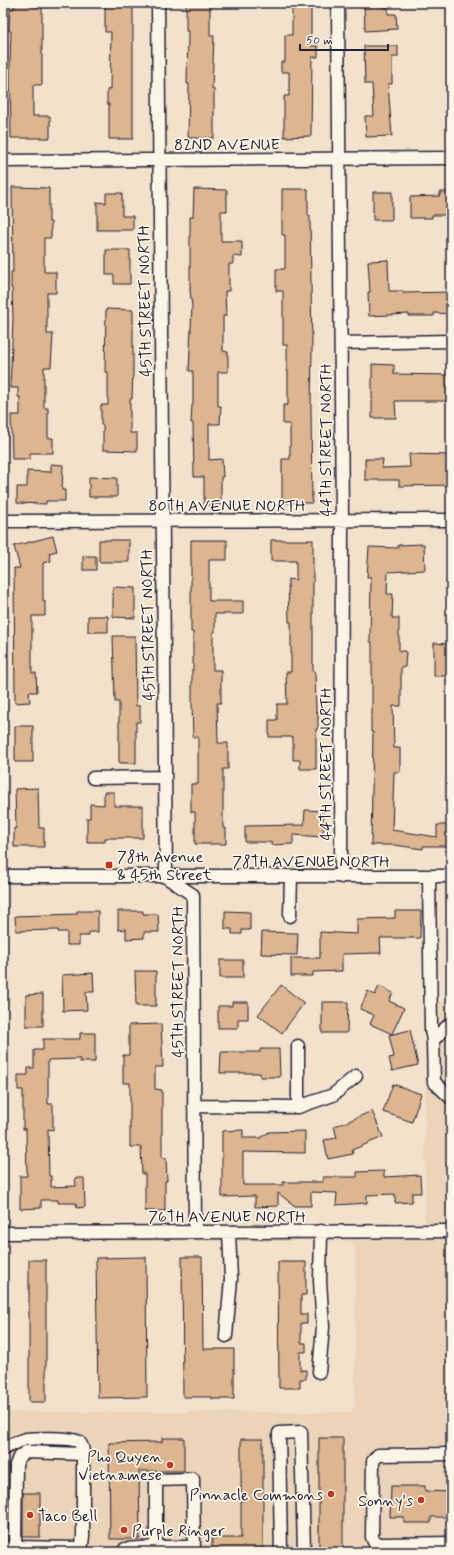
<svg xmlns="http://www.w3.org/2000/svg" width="454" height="1555" viewBox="0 0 454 1555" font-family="Mynerve,sans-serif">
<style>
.built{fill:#ecd4b9}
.building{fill:#ddb58e;stroke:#22223b}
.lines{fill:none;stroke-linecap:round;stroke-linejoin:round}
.minor-casing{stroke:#22223b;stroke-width:15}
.minor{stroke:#fcf5e5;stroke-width:12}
.poi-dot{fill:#c8321e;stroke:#fcf5e5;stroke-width:1.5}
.labels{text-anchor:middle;stroke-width:3.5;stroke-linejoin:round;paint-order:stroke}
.street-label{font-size:16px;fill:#22223b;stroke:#fcf5e5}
.poi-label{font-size:16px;fill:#22223b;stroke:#fcf5e5;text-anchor:start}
</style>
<rect width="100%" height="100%" fill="#f3e2cb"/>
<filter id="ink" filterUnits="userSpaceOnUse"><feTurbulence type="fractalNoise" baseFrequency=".025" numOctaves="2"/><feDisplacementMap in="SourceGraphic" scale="8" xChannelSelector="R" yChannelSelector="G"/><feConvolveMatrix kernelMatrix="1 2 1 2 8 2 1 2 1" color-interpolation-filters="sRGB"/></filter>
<g filter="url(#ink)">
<path class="built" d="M425,1002H451V1224L346,1225L425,1224Z
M451,1238V1552H3V1412H350L355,1406V1247L350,1241H6V1240Z"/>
<path class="building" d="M14,3H42V85H33V116H50V138H11L10,63L11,31H9L10,9H14Z
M105,3H133V139H109V104H107V90L110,89L111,32H105Z
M186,3H210V36H214L212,89H214V138H188L189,84H187L188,31H186Z
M296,3H311V46H318V57H312L311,136L284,137V96H289V72H281V62H285V35H292V8H296Z
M364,3H382L383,8L388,7V14H396L397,29L365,31Z
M364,46H398V57H392V84H388L392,136L366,137L365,116H374L372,84H365Z
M12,187L49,188V222H51V238H44V272H56V293H47V334H53L51,367H44V408H48V438H53V453H30V459H12L11,415H20V397H18V388H10L13,319L12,288H11V272H13Z
M194,189L227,190V211H221V241H242V257L233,256V264H229V291H225L226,316H223V351L228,352V372H218V406H221L220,424H209V460L222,459L223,477H221V505H204V477H194L193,423H191L192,405H193V371H189L192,306L190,291V217H193Z
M282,189H308V216H310L312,350L311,406L312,503H282V459H290V424H283V405H288V371H287V345H283V291H276V269H285V235H282Z
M373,192H392V220H373Z
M440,192H451V215H432V218H410V197L440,196Z
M106,193H122V216H133V230H97V202L106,203Z
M106,250H130V284H114V275H106Z
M388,260L389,291H403V293L451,292V314L434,313V316H409V314L369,316L368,292H370L368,261Z
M106,309L133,310V372L132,399H130V433H137V451L103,450V425H101V405H108V372H105Z
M372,364L394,365V374L451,375V401H395L396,418H372Z
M409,454L451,455V485L399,486V480H365V459H383L382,468L410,467Z
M51,464L63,465L62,490H65V501H46V504L17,503V487H27V471L51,472Z
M89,477L117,478V497H89Z
M53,536L57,551L49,553L51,561L43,563V601H45V616H32V673H36L37,692H29L30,702L15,703L14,568H20L14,546Z
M99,540H129V562H99Z
M191,540H227V560H209V601H243V614H215V632H213V670H221V703H217L218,743H228V769H223V828H226V844H195V812H191V784H198V737H193L192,703V670H193V632H191Z
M271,540H313V671H315L316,712H318V729H316V769H300V760H293V737H269V720H277V704H287L286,672H291V622H289L288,579L296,580V561H271Z
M424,544L425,570L388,572L387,594H393L392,618H399V651H406L405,667H401V706H393L394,748H400V772H394L392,830L437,837V825H451V846H423V849L394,845H371L373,732H371V715H372V642H370L371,577H367L369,547L398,548V545Z
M83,556H96V570H83Z
M113,587L135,588V618L113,617Z
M88,616H108V632H88Z
M113,636H135L136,706H140V722H136V763H119V702H115Z
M434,643L448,644V647H451V676H434Z
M15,726H33V762H15Z
M38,788L39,828H44V847H14V828H16L15,789Z
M104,792H114V806H143V838H105V842H87V818H90V804L104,805Z
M305,810L324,811L323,837L293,835V844L271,845V842H245V826L304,825Z
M77,911H98V932H89V936H79V945H67V932H58V930L16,931L15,916L77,914Z
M118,911H143V914H158L159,932H144V938L126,939V929L118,930Z
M225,911L250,912V930H242V934H232V929H225Z
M395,911H421L420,938H380L381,953L342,954V971L313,972V976H291V958H320V932L357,934V919L395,918Z
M262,932L298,933L297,955L261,954Z
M220,960H243V978H220Z
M135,971H156V1006H136Z
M93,973L94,992H86L87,1010L63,1011L62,975Z
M281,985L304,1003L282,1033L258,1015Z
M379,986L393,993L389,1001L404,1008L392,1034L370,1024L374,1015L360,1009L368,991L375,995Z
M43,994V1026H26V995Z
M232,1002H248V1019H238V1028H218V1006H232Z
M322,1002H348L347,1033H322Z
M161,1024L163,1067H155V1089L162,1090V1158H166L167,1181H165V1211H145V1174H142L141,1147H130V1083H123V1055H129V1025Z
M410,1030L418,1065L392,1071L389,1058L394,1057L389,1035Z
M80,1033H95V1062H80V1059L48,1060V1104H53V1130L48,1129L49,1176H51V1187L76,1186L75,1178H84L85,1207L77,1208L76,1203H58V1200H41V1208L20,1209V1176H27L26,1129H23V1090H18V1075H28V1068H34V1050H43V1039H80Z
M260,1049H279L280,1077H260V1073H220L221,1052H260Z
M393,1084L421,1094L412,1122L383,1112Z
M372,1111L383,1137L352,1150L353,1154L328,1159L324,1140L337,1138L334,1126L344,1123Z
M243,1130V1138H260L269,1132L305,1131V1153L243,1152V1185H283V1182H323V1177H357V1172L384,1171V1177L420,1175L421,1193H412V1202L395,1203V1194L367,1195V1203L336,1205L337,1193L311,1192V1206H295L278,1193V1206L255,1207V1196L222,1197V1131Z
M146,1257L147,1397L98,1398L96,1258Z
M182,1257H202L203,1349H234V1399H212V1397H183Z
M29,1260H46V1402H29Z
M278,1262H306V1295H301V1314H307V1323H301V1343H306V1352H300V1370H306V1379H300V1388H279Z
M162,1438H184V1471H139L140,1539H110L109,1443L162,1442Z
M319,1438H343V1550H319Z
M241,1439H263V1552H212V1538H241Z
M391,1486H425V1491L451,1492V1517H431V1523H404V1517H390Z
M23,1493H40V1537H23Z"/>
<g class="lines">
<defs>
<path id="minor" d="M158,3L166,877L193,895L195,1232
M338,3L342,520L341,877
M3,161L451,158
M341,343L451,341
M3,521L451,520
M93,778L165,777
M3,876H451
M429,876L431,1030L433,1040
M290,916L291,876
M451,1023L433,1040L434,1082L451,1098
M298,1046V1107
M194,1106L298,1107L333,1095L356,1076
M3,1233L451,1231
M226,1336L231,1279L229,1232
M319,1372L323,1327L320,1281L321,1231
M3,1449C10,1445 18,1441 26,1439C35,1438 72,1437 79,1442C82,1445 83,1450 83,1454V1536L81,1552
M451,1454L378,1455L373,1461L372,1537L374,1542L381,1544L451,1543
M15,1547L16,1465L19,1457L26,1452L83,1454
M156,1547H194
M3,1550L11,1547L80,1548
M125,1552V1549L156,1547V1480L193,1479L194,1552
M281,1552L279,1433L301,1432L304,1551L306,1552"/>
</defs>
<use href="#minor" class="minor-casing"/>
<use href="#minor" class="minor"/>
</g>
</g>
<g class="poi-dot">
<rect x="105" y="861" width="8" height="8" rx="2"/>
<circle cx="170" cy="1465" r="4"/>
<circle cx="331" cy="1494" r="4"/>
<circle cx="421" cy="1500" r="4"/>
<circle cx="30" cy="1515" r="4"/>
<circle cx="124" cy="1530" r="4"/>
</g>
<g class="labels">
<g class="street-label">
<text x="227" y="150">82ND AVENUE</text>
<text transform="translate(144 301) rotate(-91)" y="6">45TH STREET NORTH</text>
<text transform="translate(325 440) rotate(-90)" y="6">44TH STREET NORTH</text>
<text x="227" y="511">80TH AVENUE NORTH</text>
<text transform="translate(147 625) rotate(-91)" y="6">45TH STREET NORTH</text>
<text transform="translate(325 764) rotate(-90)" y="6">44TH STREET NORTH</text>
<text x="311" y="867">78TH AVENUE NORTH</text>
<text transform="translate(177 982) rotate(-90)" y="6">45TH STREET NORTH</text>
<text x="227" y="1222">76TH AVENUE NORTH</text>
</g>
<g class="poi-label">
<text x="117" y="862">78th Avenue<tspan x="117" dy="18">&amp; 45th Street</tspan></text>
<text x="162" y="1462" text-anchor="end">Pho Quyen<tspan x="162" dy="18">Vietnamese</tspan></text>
<text x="323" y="1500" text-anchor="end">Pinnacle Commons</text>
<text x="413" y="1506" text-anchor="end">Sonny's</text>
<text x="38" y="1521">Taco Bell</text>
<text x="132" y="1536">Purple Ringer</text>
</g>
</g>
<rect width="454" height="1555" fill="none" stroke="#fcf5e5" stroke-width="16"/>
<rect x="8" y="8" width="438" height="1539" fill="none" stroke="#22223b" stroke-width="1.5" filter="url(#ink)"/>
<path d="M300 44v6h88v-6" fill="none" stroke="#22223b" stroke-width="2"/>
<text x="306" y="44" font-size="12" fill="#22223b" stroke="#fcf5e5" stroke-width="3" paint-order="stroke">50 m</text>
</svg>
